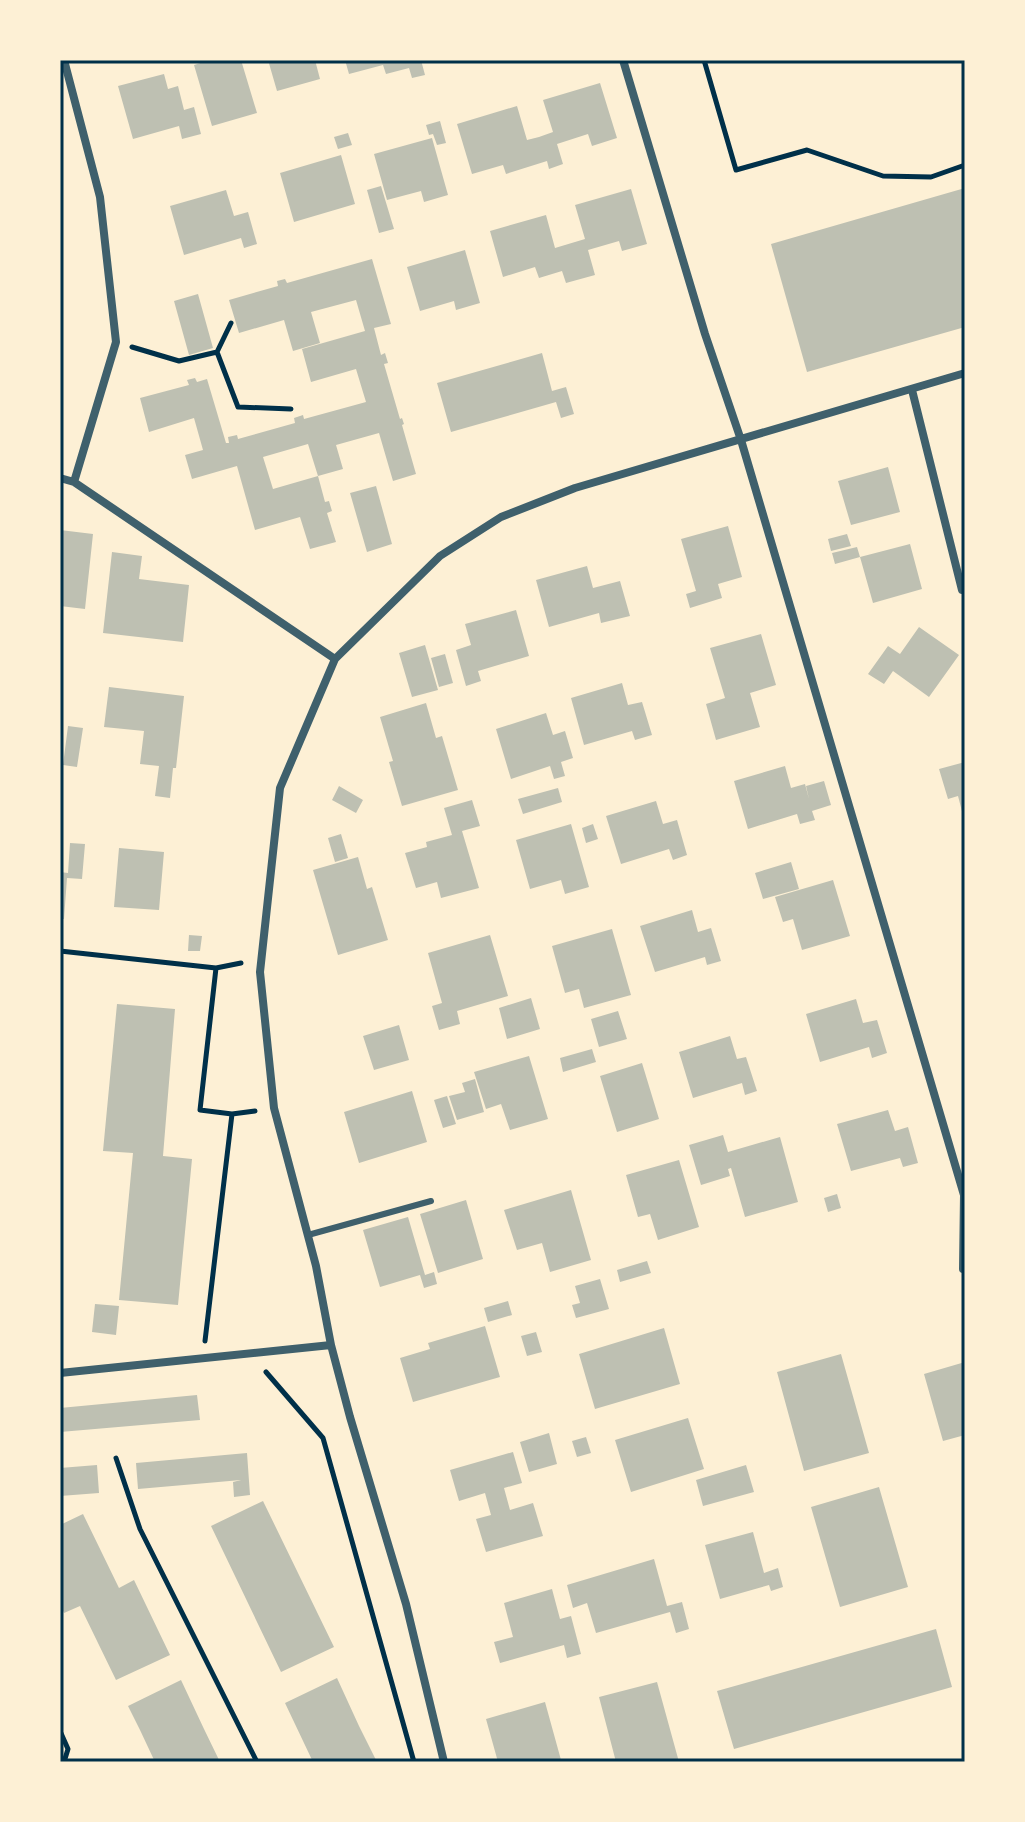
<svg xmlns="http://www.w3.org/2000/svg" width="1025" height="1822" viewBox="0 0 1025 1822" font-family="'Sofia Sans Condensed',sans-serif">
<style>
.building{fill:#bec0b2}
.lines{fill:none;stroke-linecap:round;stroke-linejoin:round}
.path{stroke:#003049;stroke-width:5}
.service{stroke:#3f606c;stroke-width:6}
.minor{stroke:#3f606c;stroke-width:8}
.neatline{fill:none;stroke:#003049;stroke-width:3}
</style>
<rect width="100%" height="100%" fill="#fdf0d5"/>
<path class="building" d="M210,60H241L257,113L212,126L194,65Z
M268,60H315L320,79L277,91Z
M345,60H421L425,75L412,78L409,68L386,74L383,65L349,74Z
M164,74L168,89L178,86L184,110L194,107L201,134L182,139L179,126L133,139L118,86Z
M600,83L617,138L592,146L588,134L557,144L563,164L549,169L547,161L506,174L503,165L472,174L457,124L517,106L527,140L539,137L553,132L543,100Z
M440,121L446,143L437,145L433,134L429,135L426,125Z
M348,133L352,145L338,149L334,137Z
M432,138L448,195L424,202L421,191L387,200L374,154Z
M341,155L355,204L294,222L280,173Z
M381,186L394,229L379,233L367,190Z
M965,188V327L807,372L771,244Z
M631,189L647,244L622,251L619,241L588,250L595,275L566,283L562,271L539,278L535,267L503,277L490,231L546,215L555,248L585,239L575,205Z
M226,190L234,216L248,212L257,244L244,248L241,238L184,255L170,206Z
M465,250L480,303L456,310L454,301L420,311L407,267Z
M372,259L391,324L374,328L381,355L385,353L388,363L384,364L400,419L402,418L404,424L402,425L416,474L393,481L379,433L336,445L343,469L318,476L308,444L263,457L273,489L318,476L325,502L329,501L332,511L327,513L336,542L310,549L300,517L255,530L237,466L192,479L185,455L203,450L194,418L149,432L140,398L189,385L187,380L195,378L197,382L207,379L226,443H229L228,437L237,435L238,439L295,423L294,418L303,415L304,419L366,402L356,369L311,382L302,349L365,331L356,300L311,312L320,343L293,351L284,320L239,333L229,300L278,286L277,281L285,279L287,283Z
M198,294L213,348L189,355L174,301Z
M542,353L552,391L566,387L574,414L561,418L556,402L451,432L437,383Z
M888,467L900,512L851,525L838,481Z
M376,486L392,544L367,552L350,493Z
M728,526L742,577L718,584L722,598L690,608L686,594L696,591L681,539Z
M60,530L93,534L85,609L60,606Z
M847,534L851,546L831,551L828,539Z
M910,544L922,589L873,603L860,557L835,564L832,553L857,547L860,557Z
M112,552L142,556L139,579L189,585L183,642L103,633Z
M587,566L593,588L620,581L630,616L601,623L599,613L549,627L536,580Z
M516,610L529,656L478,671L481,681L466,686L456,650L471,645L465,624Z
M919,627L959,655L929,697L893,671L884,684L868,674L888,646L900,654Z
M761,634L776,685L750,693L760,727L716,740L706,704L725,698L710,648Z
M425,645L438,690L412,697L399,653Z
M445,654L453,683L439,687L431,658Z
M622,683L628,705L642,702L652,735L635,740L632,731L584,745L571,698Z
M109,687L184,696L176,768H173L170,798L155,796L159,766L140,764L144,731L104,727Z
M426,703L436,738L442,736L458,790L402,806L389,762L393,761L380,717Z
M546,713L553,735L565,731L573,758L561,762L565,776L554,779L550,766L511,779L496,729Z
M68,726L83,728L77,767L63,765Z
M965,762V819H964L958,796L948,799L939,769Z
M785,766L791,788L805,784L809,799L806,786L824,781L831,805L812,811L815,820L800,824L797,814L748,829L734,781Z
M339,786L363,800L356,813L332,800Z
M558,788L562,802L523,814L518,799Z
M472,800L480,826L462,831L479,888L441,898L437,882L416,888L405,853L427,847L426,842L452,835L444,808Z
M656,801L663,824L677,820L687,855L673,860L669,849L621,864L606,816Z
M571,824L589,887L565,894L561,880L530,889L516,840Z
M593,824L598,839L586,843L582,828Z
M341,834L348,858L335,862L328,838Z
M70,843L85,844L82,879L67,878L64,919H60V872L68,873Z
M119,848L164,852L159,910L114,907Z
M358,857L367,889L372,887L388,940L338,955L313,870Z
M791,862L799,889L763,899L755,873Z
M833,880L850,936L802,950L793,919L783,922L775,897Z
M692,910L698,932L711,928L721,961L707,965L705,957L655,972L640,926Z
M612,929L631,995L584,1008L579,989L565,993L552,946Z
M189,935L202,936L200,951H188Z
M490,935L508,996L457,1011L460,1024L439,1030L432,1006L442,1003L428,953Z
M531,998L540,1029L507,1039L499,1008Z
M856,999L863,1023L877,1020L887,1053L872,1058L869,1047L820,1062L806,1014Z
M117,1004L175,1009L163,1156L192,1159L178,1305L119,1300L133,1153L103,1151Z
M618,1011L627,1039L599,1047L591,1019Z
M399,1025L409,1060L374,1070L363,1036Z
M730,1036L737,1059L746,1057L757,1091L745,1095L742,1083L693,1098L679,1052Z
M592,1049L596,1062L563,1072L560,1058Z
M529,1056L548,1119L510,1130L501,1104L486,1109L474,1072Z
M642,1063L659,1119L617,1132L600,1076Z
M475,1079L484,1112L457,1120L449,1096L465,1092L462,1083Z
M412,1091L427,1142L359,1163L344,1112Z
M447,1096L456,1124L443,1128L434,1100Z
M888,1110L895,1131L908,1127L918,1163L903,1167L900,1158L851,1171L837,1124Z
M723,1135L728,1152L780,1137L798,1202L745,1217L731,1168L728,1169L730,1176L701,1185L689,1145Z
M679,1160L699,1227L658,1240L650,1214L638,1217L626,1175Z
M571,1190L591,1260L550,1272L542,1243L517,1250L504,1210Z
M837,1194L841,1208L828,1212L824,1198Z
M466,1200L483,1259L438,1273L420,1214Z
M408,1217L425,1275L434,1272L437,1284L424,1288L420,1275L380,1287L363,1230Z
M647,1261L651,1273L620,1282L617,1270Z
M600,1279L609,1309L576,1318L572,1305L580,1303L575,1286Z
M508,1301L512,1315L488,1322L484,1308Z
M95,1304L119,1306L116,1335L92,1332Z
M485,1326L500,1377L413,1402L400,1358L430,1349L428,1343Z
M664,1328L680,1384L595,1409L579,1354Z
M536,1332L542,1352L527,1356L521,1336Z
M841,1354L869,1453L804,1471L777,1372Z
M965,1362V1435L943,1441L924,1374Z
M197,1395L200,1420L60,1432V1408Z
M688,1418L704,1469L631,1492L615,1440Z
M549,1433L557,1464L529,1472L520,1442Z
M586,1437L591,1453L577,1457L572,1441Z
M513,1452L522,1483L504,1488L510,1510L533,1503L543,1536L486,1552L476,1519L491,1515L485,1493L459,1501L450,1470Z
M247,1453L250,1495L234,1497L233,1482L241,1480L138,1489L136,1463Z
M97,1465L99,1493L60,1496V1468Z
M746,1465L754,1492L703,1506L696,1480Z
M879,1487L908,1587L840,1607L811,1507Z
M263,1501L334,1647L281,1672L211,1526Z
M83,1514L119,1588L134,1580L170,1655L116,1680L80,1606L64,1613L60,1604V1525Z
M753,1532L764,1573L778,1568L783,1587L771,1591L769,1585L720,1599L705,1545Z
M654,1559L667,1606L682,1602L689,1629L676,1633L670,1612L596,1633L587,1603L573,1608L567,1585Z
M552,1589L560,1619L571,1616L581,1654L567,1658L564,1645L500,1663L494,1642L513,1637L504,1603Z
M936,1629L952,1687L734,1749L717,1691Z
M337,1678L359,1726L377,1762H313L285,1703Z
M181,1680L204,1729L220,1762H155L140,1730L128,1706Z
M657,1682L679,1762H616L599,1697Z
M545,1702L561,1760L555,1762H498L486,1719Z"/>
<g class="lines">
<path class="path" d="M704,60L736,170L807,150L883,176L931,177L965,165
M132,347L179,361L217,352L238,407L291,409
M217,352L231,323
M60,951L216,968
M232,1114L255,1111
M205,1341L232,1114L200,1110L216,968L241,963
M266,1372L323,1438L414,1762
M116,1458L140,1529L257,1762
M60,1731L68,1749L64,1762"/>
<path class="service" d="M308,1235L431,1201"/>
<path class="minor" d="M64,60L100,197L116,342L74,482
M623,60L705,334L741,440L964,1195L963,1269
M912,390L962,590H965
M60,478L74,482L335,659
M60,1373L331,1345
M444,1762L406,1604L350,1417L331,1345L316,1266L274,1108L260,972L280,788L335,659L440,556L501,517L575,488L965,373"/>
</g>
<rect width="1025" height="1822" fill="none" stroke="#fdf0d5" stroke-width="124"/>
<rect x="62" y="62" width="901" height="1698" class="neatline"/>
</svg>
